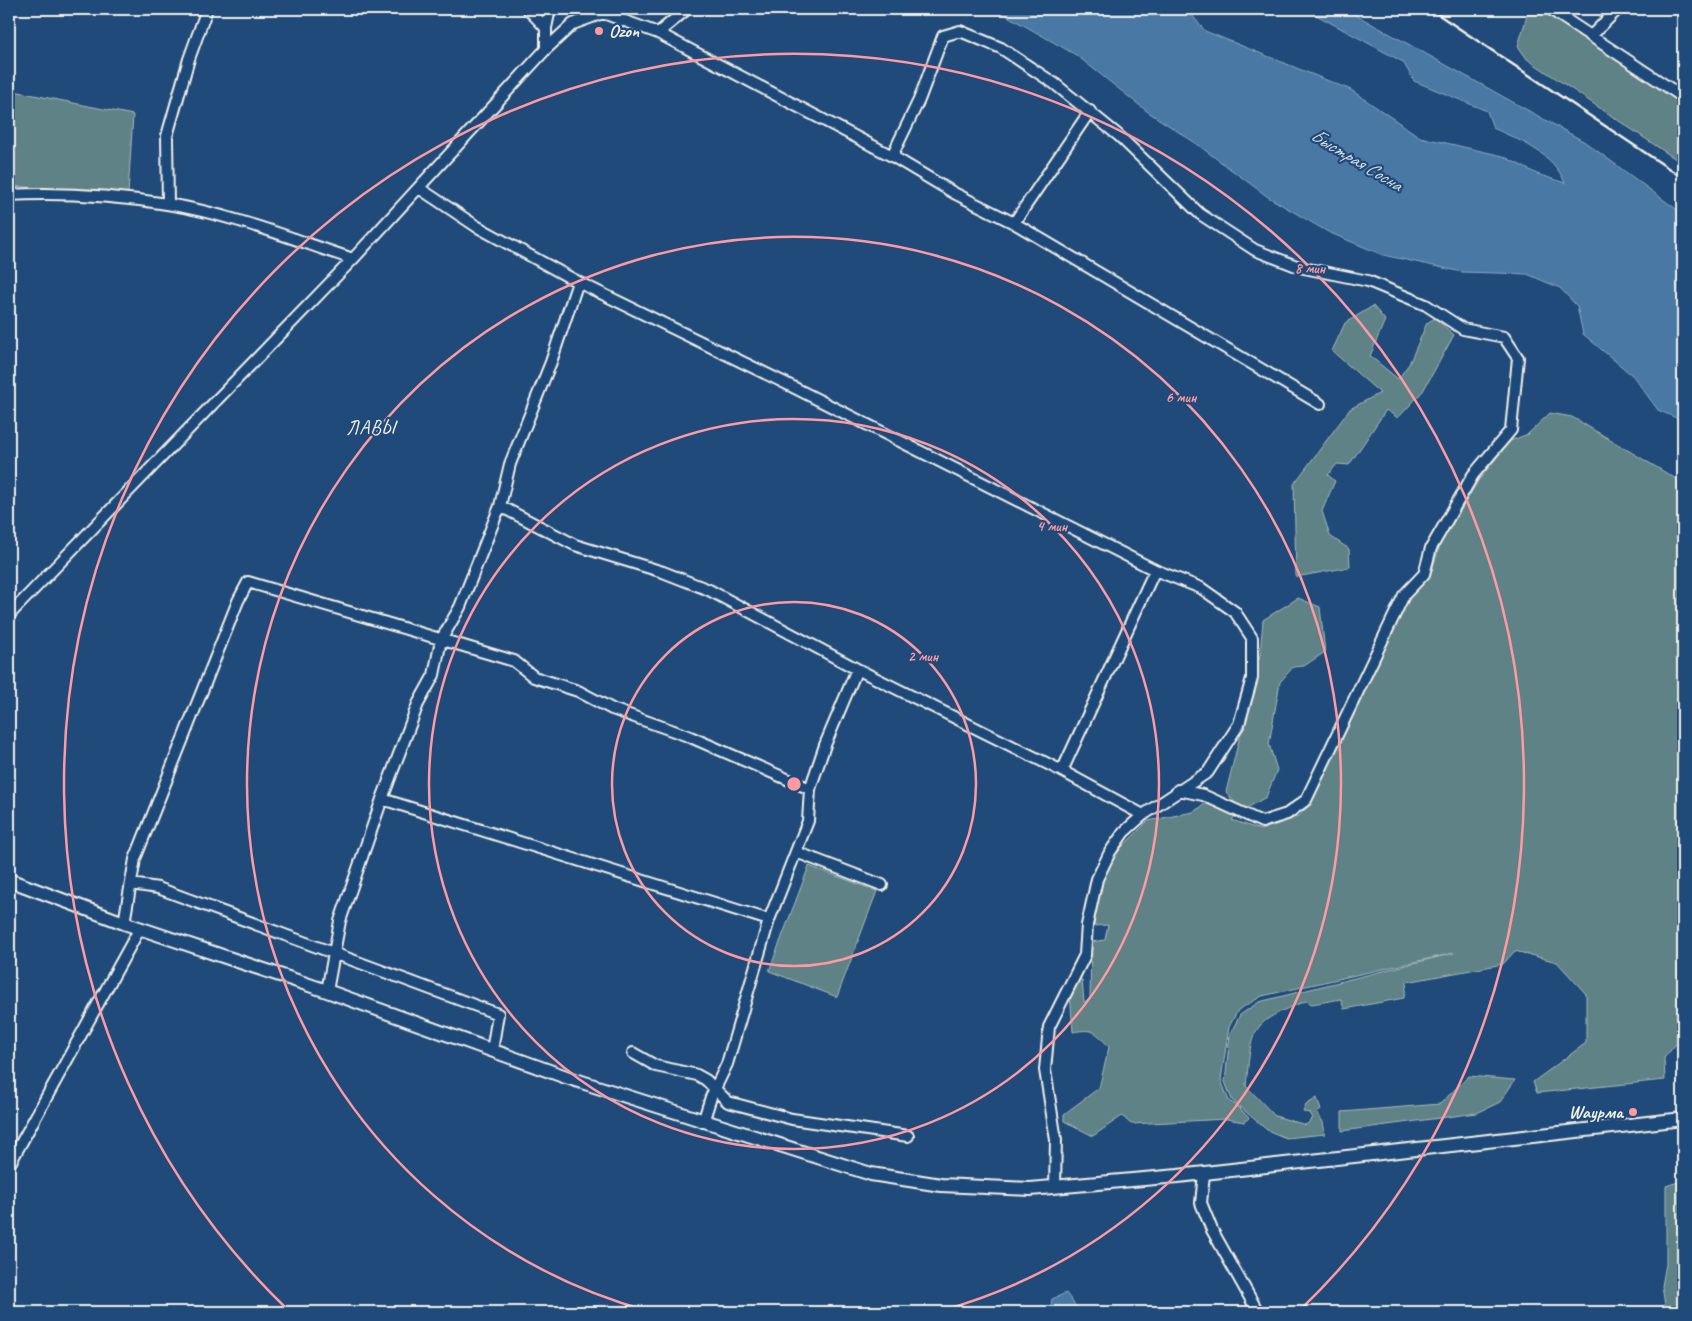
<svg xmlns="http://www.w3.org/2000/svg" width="1692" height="1321" viewBox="0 0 1692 1321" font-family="Caveat,sans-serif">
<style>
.green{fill:#5e8287;stroke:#a9bab8}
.water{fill:#4878a4;stroke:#8da8bf}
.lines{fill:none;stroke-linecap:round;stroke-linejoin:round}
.minor-casing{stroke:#f4f1e8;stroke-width:14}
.major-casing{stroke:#f4f1e8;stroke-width:16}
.minor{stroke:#1f4a7a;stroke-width:10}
.major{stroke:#1f4a7a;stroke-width:12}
.rail{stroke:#f4f1e8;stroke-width:2.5}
.ring{fill:none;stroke:#ff9aa2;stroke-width:2.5}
.poi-dot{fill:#ff9aa2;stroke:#1f4a7a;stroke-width:2}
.labels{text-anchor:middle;stroke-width:4.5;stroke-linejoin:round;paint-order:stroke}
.poi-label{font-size:18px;font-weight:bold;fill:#f4f1e8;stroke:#1f4a7a;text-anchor:start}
.water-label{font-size:19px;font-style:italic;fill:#dadfde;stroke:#1f4a7a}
.quarter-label{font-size:20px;letter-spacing:1px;fill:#f4f1e8;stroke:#1f4a7a}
.centre{fill:#ff9aa2;stroke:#1f4a7a;stroke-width:2.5}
.ring-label{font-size:15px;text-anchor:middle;font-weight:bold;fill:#ff9aa2;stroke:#1f4a7a;stroke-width:4.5;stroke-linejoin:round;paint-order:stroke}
</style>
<rect width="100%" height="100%" fill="#1f4a7a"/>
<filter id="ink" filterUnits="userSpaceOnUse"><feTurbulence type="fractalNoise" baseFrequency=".02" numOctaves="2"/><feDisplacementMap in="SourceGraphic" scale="10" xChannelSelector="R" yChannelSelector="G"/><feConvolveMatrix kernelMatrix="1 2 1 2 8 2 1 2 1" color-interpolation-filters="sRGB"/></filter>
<g filter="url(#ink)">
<path class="green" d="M1529,9H1550L1683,97V164L1527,59L1518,46Z
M9,90L133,115L128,194L9,186Z
M1373,306L1385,320L1370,356L1398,379L1409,364L1427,323L1435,318L1454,335L1423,391L1398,418L1386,410L1349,465L1337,464L1328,475L1335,481L1322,511L1330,536L1349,549L1350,567L1296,577L1294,484L1350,409L1380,393L1332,351L1345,323Z
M1550,413L1572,417L1683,483V1036L1664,1058L1665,1080L1537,1093L1533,1082L1586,1043V994L1557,962L1515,951L1503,964L1407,982L1404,998L1344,1009L1341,999L1312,1004L1306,1001C1249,1023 1252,1028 1246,1086L1275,1116L1306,1125L1313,1118L1310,1113L1303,1112L1306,1105L1317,1098L1321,1110L1317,1113L1323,1122L1325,1134L1286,1138L1267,1130L1232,1100L1225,1082L1230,1034L1240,1015L1259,1002L1454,953L1262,996L1238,1010L1229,1027L1221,1080L1229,1101L1236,1105L1249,1118L1244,1122L1227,1119L1131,1124L1122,1116L1093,1136L1064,1121V1114L1099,1088L1109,1047C1096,1032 1094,1028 1073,1032L1070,993L1078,977L1082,980L1084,1002L1090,999L1091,942L1105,940L1108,925L1094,926L1099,892L1109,863L1117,852L1148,821L1193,812L1207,803L1236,815L1232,820L1261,830L1299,816L1310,804L1409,597L1430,576L1440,545L1478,481L1510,441L1528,434Z
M1298,598L1320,607L1325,652L1304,666L1293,667L1280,682L1269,744L1277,770L1266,797L1247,808L1236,804L1226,792L1260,655L1263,620Z
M809,866L877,891L837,997L769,971Z
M1469,1076L1515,1080L1500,1102L1477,1113L1342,1131V1112L1440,1104Z
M1681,1181L1683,1312H1666L1662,1286L1666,1264V1186Z"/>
<path class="water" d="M995,9H1187L1205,31L1351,90L1420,137L1503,156L1537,174L1565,183C1553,153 1521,141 1493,128L1487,111L1414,81L1403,62L1305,9H1345L1585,142L1683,214V421L1658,410L1633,376L1583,334L1577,306L1560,288L1527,274L1462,272L1383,255L1328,232L1268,197L1194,142L1148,112L1076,55Z
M1066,1293L1080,1312H1050L1052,1299Z"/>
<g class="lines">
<defs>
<path id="minor" d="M528,9L546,28
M1550,9L1683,97
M658,33L687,9
M1592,35L1618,9
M546,49V28L550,9
M892,156L919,100L943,36L960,31L1001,48L1055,84L1118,135L1200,214L1255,250L1299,267L1368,281L1426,305L1463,329L1504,337L1518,358L1511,430L1473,475L1431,548L1424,574L1404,595L1306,800L1287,814L1262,822L1203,795L1178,790
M419,188L476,226L578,282L783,382L1155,570L1201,588L1235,612L1252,638V678L1239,724L1208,772L1143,815L1124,832L1110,852L1097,879L1087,925L1085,955L1049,1027L1045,1070L1056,1140L1055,1187
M9,195C62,192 115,196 167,204C231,214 292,239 353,259
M168,204L167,136L189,59L207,9
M1014,223L1090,111
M500,506L575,545L663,572L709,590L857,669L1062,771L1143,815
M9,615L353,259L546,49L573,24L603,13L658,33L892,156L954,193L1014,223L1320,404
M1062,771L1155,570
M382,799L769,920
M796,852L882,885
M131,884L158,888L498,1014L492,1051
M124,923L135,859L238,601L248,582L514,661L534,677L578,691L612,709L688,736L810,789
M327,991L340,921L382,799L418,704L434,675L441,640L460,607L500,506L510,464L551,362L578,282
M633,1053L656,1066L697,1075L706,1080L728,1102L792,1119L908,1136
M703,1122L711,1097L727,1064L769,920L808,821L810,789L825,745L857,669
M9,1165L140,928
M1204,1174L1201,1203L1212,1230L1258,1312"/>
<path id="major" d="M9,880L124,923L327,991L566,1077L871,1174L941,1185L1030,1189L1178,1176L1683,1119"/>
</defs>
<use href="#minor" class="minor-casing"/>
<use href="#major" class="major-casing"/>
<use href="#minor" class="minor"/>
<use href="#major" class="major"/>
<path class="rail" d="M1430,9L1683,178"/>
</g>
</g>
<g class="ring">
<circle cx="794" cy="784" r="182"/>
<circle cx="794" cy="784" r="365"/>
<path d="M648 1311A547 547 0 1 1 940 1311"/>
<path d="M287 1309A730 730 0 1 1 1301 1309"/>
</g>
<g class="poi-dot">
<circle cx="599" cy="31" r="5"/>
<circle cx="1633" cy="1112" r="5"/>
</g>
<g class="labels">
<g class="poi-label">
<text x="609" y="37">Ozon</text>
<text x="1623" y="1118" text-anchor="end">Wаурма</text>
</g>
<g class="water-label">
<text transform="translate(1357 159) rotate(31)" y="7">Быстрая Сосна</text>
</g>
<g class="quarter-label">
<text x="371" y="434">ЛАВЫ</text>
</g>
</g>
<circle cx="794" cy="784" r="8" class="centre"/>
<g class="ring-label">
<text x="1310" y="273">8 мин</text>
<text x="1181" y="402">6 мин</text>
<text x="1052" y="531">4 мин</text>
<text x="923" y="661">2 мин</text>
</g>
<rect width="1692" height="1321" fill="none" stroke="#1f4a7a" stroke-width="30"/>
<rect x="15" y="15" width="1662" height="1291" fill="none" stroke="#f4f1e8" stroke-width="2" filter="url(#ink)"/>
</svg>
